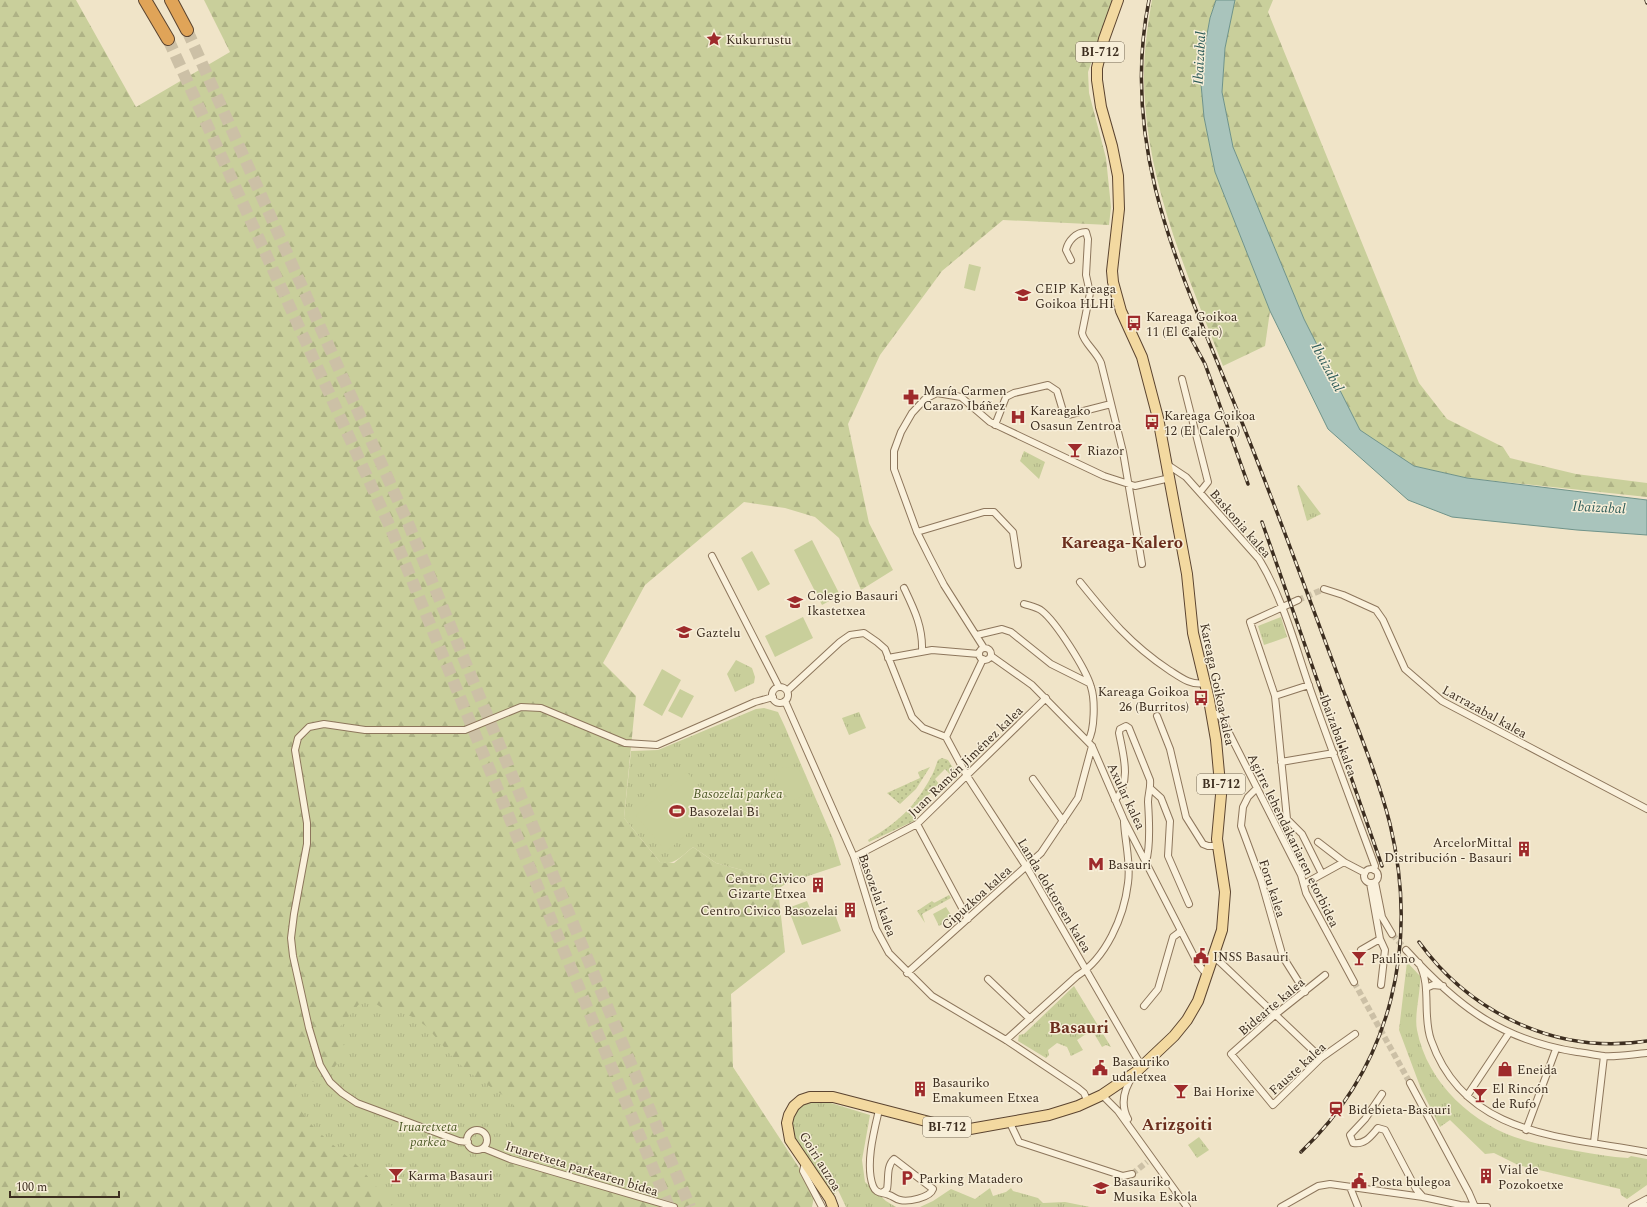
<svg xmlns="http://www.w3.org/2000/svg" width="1647" height="1207" viewBox="0 0 1647 1207" font-family="Spectral,serif">
<style>
.grass{fill:url(#grass-dots)}
.forest{fill:url(#forest-firs)}
.park{fill:url(#park-tufts)}
.garden{fill:#c9cf9b}
.water{fill:#a9c4bc;stroke:#6f938a}
.lines{fill:none;stroke-linecap:round;stroke-linejoin:round}
.minor-tunnel{stroke:#ccc0a6;stroke-width:6;stroke-dasharray:6 3;stroke-linecap:butt}
.motorway-tunnel{stroke:#ccc0a6;stroke-width:12;stroke-dasharray:12 6;stroke-linecap:butt}
.minor-casing{stroke:#8d765c;stroke-width:8}
.primary-casing{stroke:#5b4430;stroke-width:12}
.motorway-casing{stroke:#5b4430;stroke-width:14}
.minor{stroke:#faf1dc;stroke-width:6}
.primary{stroke:#f3d9a0;stroke-width:10}
.motorway{stroke:#e0a458;stroke-width:12}
.rail-casing{stroke:#3d2e20;stroke-width:3.5}
.rail{stroke:#f7eed8;stroke-width:2;stroke-dasharray:6;stroke-linecap:butt}
.labels{text-anchor:middle;stroke-width:3;stroke-linejoin:round;paint-order:stroke}
.shield{fill:#f7eed8;stroke:#756857;stroke-width:1}
.shield-label{font-size:12px;font-weight:bold;fill:#3d2e20}
.poi-label{font-size:13px;fill:#3d2e20;stroke:#f7eed8;text-anchor:start}
.street-label{font-size:13px;fill:#3d2e20;stroke:#f7eed8}
.park-label{font-size:13px;font-style:italic;fill:#4d5a26;stroke:#f7eed8}
.water-label{font-size:14px;font-style:italic;fill:#2f5d5a;stroke:#f7eed8}
.district-label{font-size:17px;font-weight:bold;fill:#6b2e1e;stroke:#f7eed8}
</style>
<defs>
<pattern id="grass-dots" width="8" height="8" patternUnits="userSpaceOnUse"><rect width="8" height="8" fill="#c9cf9b"/><path d="M2 2h.1M6 6h.1" fill="none" stroke="#aeb285" stroke-width="1.8" stroke-linecap="round"/></pattern>
<pattern id="forest-firs" width="22" height="20" patternUnits="userSpaceOnUse"><rect width="22" height="20" fill="#c9cf9b"/><path d="M5 1l3.5 6h-7zM16 11l3.5 6h-7z" fill="#aeb285"/></pattern>
<pattern id="park-tufts" width="24" height="20" patternUnits="userSpaceOnUse"><rect width="24" height="20" fill="#c9cf9b"/><path d="M3 7l-1-3M5 7V3M7 7l1-3M15 17l-1-3M17 17v-4M19 17l1-3" fill="none" stroke="#aeb285"/></pattern>
</defs>
<rect width="100%" height="100%" fill="#f0e4c8"/>
<path class="grass" d="M942,758L948,760L958,776L957,779H954L945,769L935,779L940,785L908,812L916,820L869,842L868,840C897,823 915,807 931,777C934,772 936,765 938,760Z
M930,767L916,789L900,804L887,793L920,778L918,772Z
M949,895L951,898L922,914L925,923L917,911L932,901L934,903Z"/>
<path class="forest" d="M0,0H76L136,107L230,52L204,0H1113L1088,72L1089,93L1106,158L1111,207L1109,225L1003,220L942,271L880,355L848,424L869,523L893,570L861,590L839,538L815,517L785,508L744,502L645,585L603,663L636,696L624,818L660,862L674,863L693,847L716,863L742,870L778,889L785,952L731,994L733,1067L815,1192L812,1207H0Z
M1152,0H1216L1210,18L1200,73L1204,117L1215,172L1270,311L1265,346L1223,366C1190,281 1151,194 1145,102C1142,68 1146,34 1152,0Z
M1233,0H1273L1268,12L1419,383L1447,419L1503,447L1510,458L1576,474L1647,483V497L1467,478L1414,466L1360,430L1304,319L1233,147L1222,92L1225,48Z"/>
<path class="park" d="M1024,451L1045,462L1039,479L1020,461Z
M1299,485L1321,514L1307,521L1297,486Z
M1281,617L1287,637L1264,645L1258,626Z
M736,660L752,668L755,677L754,683L735,692L727,674Z
M764,708L778,712L785,727L833,839L841,865L787,883L778,889L742,870L716,863L693,847C683,855 673,867 660,862L624,818L631,751L658,750L756,709Z
M859,712L866,728L849,735L842,718Z
M946,907L953,918L939,926L933,914Z
M1407,962L1420,976C1421,992 1414,1015 1417,1030C1427,1083 1474,1126 1524,1140C1541,1145 1559,1148 1577,1151C1594,1154 1611,1157 1628,1158L1631,1156L1647,1159V1185L1627,1199L1621,1195L1620,1189L1518,1165L1494,1153L1485,1154L1450,1120L1440,1127L1421,1089L1399,1030Z
M1074,986L1111,1047L1106,1045L1102,1047L1092,1030L1077,1040L1083,1050L1071,1056L1067,1047L1057,1043L1048,1050L1049,1055L1046,1058L1018,1041L1019,1035L1024,1034Z
M365,997L384,1009L405,1014L415,1018L427,1027L455,1060L470,1073L513,1102L503,1207H393C382,1194 371,1179 359,1167C337,1145 286,1116 296,1080L301,1078C304,1079 308,1082 310,1082C326,1083 341,1061 345,1048L339,1035V1028Z
M821,1100L870,1115L862,1160L865,1182L886,1201L896,1207H846L838,1190L830,1199L793,1143L792,1113C801,1104 808,1101 821,1100Z
M1199,1137L1209,1150L1197,1158L1188,1145Z
M990,1188L993,1196L1006,1192L1011,1188L1013,1191L1038,1198L1043,1203L1065,1202L1090,1207H920L933,1201L951,1189L975,1199Z"/>
<path class="garden" d="M969,264L981,267L975,291L964,288Z
M812,540L840,595L822,605L794,550Z
M752,551L770,584L758,591L741,558Z
M803,617L813,638L775,657L765,636Z
M662,669L681,680L662,716L643,705Z
M680,689L694,696L682,718L668,711Z
M782,767L799,769C806,786 812,787 796,800L789,799L774,781L779,769Z
M687,772L717,808L666,852L636,815Z
M807,901L813,916L833,909L841,931L802,945L788,908Z"/>
<path class="water" d="M1216,0H1235L1225,48L1222,92L1233,147L1304,319L1360,430L1414,466L1467,478L1647,500V535L1577,530L1452,517L1408,500L1328,429L1270,311L1215,172L1204,117L1200,73L1210,18Z"/>
<g class="lines">
<path class="minor-tunnel" d="M1298,600L1324,589
M1392,934L1406,950
M1354,982L1410,1083
M1132,1174L1147,1162"/>
<path class="motorway-tunnel" d="M187,30L408,523L690,1207
M168,39L391,529L669,1207"/>
<defs>
<path id="minor" d="M1071,260L1066,250C1068,241 1076,232 1086,232L1088,239L1086,275L1090,293L1082,333C1084,343 1096,351 1101,363L1123,452L1142,564
M1182,379L1208,482L1200,492
M995,425L1006,397L1014,393L1048,385L1057,391L1063,411L1068,415L1111,404
M1168,465L1186,477L1259,559C1283,599 1294,642 1309,686C1330,746 1353,806 1375,866L1374,870
M917,532L984,512H994L1013,532L1018,565
M712,556L779,687
M1080,582C1109,618 1130,644 1169,670C1180,677 1191,686 1205,683
M904,588C914,609 923,627 922,651
M1324,589L1343,595L1376,610L1383,620L1405,669L1442,701L1647,809
M1298,600L1250,622L1275,696L1287,819L1302,834L1322,874
M1024,604C1030,606 1037,607 1042,611C1056,622 1086,669 1091,687C1095,699 1095,730 1088,741
M977,635L1002,629L1011,632L1051,664L1089,683
M984,648L944,585L930,558L917,532L894,469V451L901,432L912,413L925,399L937,393L961,397L990,422L1104,476L1135,486L1170,478
M979 654a6 6 0 1 1 12 0a6 6 0 1 1-12 0Z
M991,656L1032,685L1092,746L1124,820L1198,964L1207,975
M888,658L932,650L979,654
M772 695a8 8 0 1 1 16 0a8 8 0 1 1-16 0Z
M787,691L840,642L850,635L864,633L877,642L885,649L912,717L923,728L946,737
M1275,696L1309,685
M785,701L854,857L876,929L889,953L932,996L1006,1040L1078,1088L1084,1093L1088,1102
M1211,711L1221,717L1301,875L1306,893L1354,982
M1157,716L1170,749L1186,817L1203,844L1208,846H1217
M946,737L967,776L1029,871L1142,1067
M946,737L983,659
M1281,762L1334,753
M1033,779L1063,821
M1151,789L1161,798L1170,821L1168,856L1189,904
M1256,789L1248,797L1243,807L1241,826L1261,880L1283,957L1305,992
M1115,800C1132,782 1123,754 1119,733L1120,729L1126,726L1129,728L1150,780C1151,788 1148,794 1148,802C1149,817 1151,846 1146,861
M917,824L968,919
M1318,842L1344,862L1365,873
M854,857L917,824L1046,698
M1364 876a7 7 0 1 1 14 0a7 7 0 1 1-14 0Z
M1375,882L1382,917L1392,934
M1304,884L1344,862
M1380,939L1385,950L1381,985
M1361,950L1380,939L1370,883
M1406,950C1457,1006 1501,1040 1577,1052C1586,1053 1595,1055 1604,1056C1618,1057 1633,1054 1647,1053
M1214,958L1220,962L1321,1058
M1419,963C1432,986 1422,1015 1431,1040C1465,1137 1562,1136 1647,1152
M907,973L1041,853L1078,798L1092,746
M1325,975L1276,1014L1231,1054L1273,1105L1321,1058L1355,1034
M988,979L1030,1019
M1426,988L1433,985L1443,986
M1144,1006L1158,989L1173,937L1181,931
M1006,1040L1077,976C1106,958 1124,917 1128,883C1131,863 1125,842 1124,822
M1410,1083L1469,1193L1475,1207
M1382,1094L1365,1119L1350,1135L1353,1143C1365,1145 1371,1136 1378,1128L1385,1130L1416,1189L1423,1197
M1102,1095L1118,1111L1187,1207
M1467,1096L1509,1033
M879,1110C874,1131 865,1165 873,1186C876,1194 882,1192 889,1195C893,1196 895,1199 900,1200C908,1202 930,1198 933,1189L894,1159C886,1166 889,1179 887,1189L882,1193
M1128,1119C1120,1104 1124,1089 1133,1076
M1010,1123L1019,1142L1123,1176L1132,1174
M1526,1130L1556,1049
M467 1140a10 10 0 1 1 20 0a10 10 0 1 1-20 0Z
M468,1142L459,1141L357,1103L342,1093L330,1082L320,1065L309,1028L293,956L291,938L294,914L307,844V823L295,750L298,738L309,727L324,724L365,730H465L521,707L541,708L625,743L657,745L755,702L773,697
M1594,1142L1604,1056
M483,1148L510,1159L674,1207
M807,1165L804,1167L803,1171L822,1207
M1350,1187L1358,1207
M1281,1207L1318,1186L1330,1184L1423,1197L1460,1205L1487,1207
M1632,1207L1647,1199
M1641,1207L1647,1206"/>
<path id="primary" d="M833,1207L830,1199L790,1140L787,1123L789,1115L794,1106L801,1100L810,1097H833L949,1127L970,1129L1049,1115L1078,1106L1102,1095L1136,1072L1174,1036L1187,1020L1198,1001L1222,930L1225,892L1217,839L1221,795L1216,740L1209,700L1193,633L1187,574L1158,418L1142,357L1121,311L1113,282L1112,271L1119,209L1118,176L1112,146L1101,107L1097,80V68L1104,39L1118,0"/>
<path id="motorway" d="M145,0L168,39
M171,0L187,30"/>
</defs>
<use href="#minor" class="minor-casing"/>
<use href="#primary" class="primary-casing"/>
<use href="#motorway" class="motorway-casing"/>
<use href="#minor" class="minor"/>
<use href="#primary" class="primary"/>
<use href="#motorway" class="motorway"/>
<defs>
<path id="rail" d="M1149,0C1118,154 1186,282 1241,420C1275,504 1305,588 1337,673C1355,723 1377,773 1390,824C1419,945 1392,1065 1301,1152
M1646,0L1647,3
M1187,331L1205,364L1248,484
M1262,522L1382,866
M1419,942C1471,1014 1558,1055 1647,1041"/>
</defs>
<use href="#rail" class="rail-casing"/>
<use href="#rail" class="rail"/>
</g>
<defs>
<symbol id="sight-bare" viewBox="-9 -9 18 18"><path d="M0-6L1.8-2.2L6-1.7L2.9 1.2L3.7 5.4L0 3.3L-3.7 5.4L-2.9 1.2L-6-1.7L-1.8-2.2Z" fill="#9e2a2b" stroke="#f7eed8" stroke-width="2.5" paint-order="stroke"/></symbol>
<symbol id="school-bare" viewBox="-9 -9 18 18"><path d="M0-5L7-2L0 1L-7-2ZM-4 1L0 2.5L4 1V4Q0 6-4 4Z" fill="#9e2a2b" stroke="#f7eed8" stroke-width="2.5" paint-order="stroke"/></symbol>
<symbol id="bus-bare" viewBox="-9 -9 18 18"><path d="M-5-6H5V4H4V6H2V4H-2V6H-4V4H-5ZM-3.5-4V0h7V-4ZM-3.5 1.2v1.5H-2V1.2ZM2 1.2v1.5H3.5V1.2Z" fill="#9e2a2b" stroke="#f7eed8" stroke-width="2.5" paint-order="stroke"/></symbol>
<symbol id="pharmacy-bare" viewBox="-9 -9 18 18"><path d="M-2-6h4v4h4v4h-4v4h-4v-4h-4v-4h4Z" fill="#9e2a2b" stroke="#f7eed8" stroke-width="2.5" paint-order="stroke"/></symbol>
<symbol id="hospital-bare" viewBox="-9 -9 18 18"><path d="M-5-5h3v3.5h4V-5h3V5h-3V1.5h-4V5h-3Z" fill="#9e2a2b" stroke="#f7eed8" stroke-width="2.5" paint-order="stroke"/></symbol>
<symbol id="bar-bare" viewBox="-9 -9 18 18"><path d="M-6-5H6L.8 .8V4.5H3.5V6h-7V4.5H-.8V.8Z" fill="#9e2a2b" stroke="#f7eed8" stroke-width="2.5" paint-order="stroke"/></symbol>
<symbol id="stadium-bare" viewBox="-9 -9 18 18"><path d="M0-5a6.5 5 0 1 0 0 10a6.5 5 0 1 0 0-10ZM-3.5-1.8h7v3.6h-7Z" fill="#9e2a2b" stroke="#f7eed8" stroke-width="2.5" paint-order="stroke"/></symbol>
<symbol id="building-bare" viewBox="-9 -9 18 18"><path d="M-4-6H4V6H1V3H-1V6H-4ZM-2.5-4.3h1.7v1.8h-1.7ZM.8-4.3h1.7v1.8H.8ZM-2.5-1h1.7V.8h-1.7ZM.8-1h1.7V.8H.8Z" fill="#9e2a2b" stroke="#f7eed8" stroke-width="2.5" paint-order="stroke"/></symbol>
<symbol id="metro-bare" viewBox="-9 -9 18 18"><path d="M-5.5 5V-5H-3L0 0L3-5H5.5V5H3V-.5L0 4L-3-.5V5Z" fill="#9e2a2b" stroke="#f7eed8" stroke-width="2.5" paint-order="stroke"/></symbol>
<symbol id="civic-bare" viewBox="-9 -9 18 18"><path d="M-.6-6.5H3V-4.5H.6V-3L4-1V1h2V6H-6V1h2V-1L-.6-3ZM-1.2 2.5V6h2.4V2.5Z" fill="#9e2a2b" stroke="#f7eed8" stroke-width="2.5" paint-order="stroke"/></symbol>
<symbol id="shop-bare" viewBox="-9 -9 18 18"><path d="M-5-2.5h2.3a2.7 3.5 0 0 1 5.4 0H5L5.5 6h-11ZM-1.5-2.5h3a1.5 2.3 0 0 0-3 0Z" fill="#9e2a2b" stroke="#f7eed8" stroke-width="2.5" paint-order="stroke"/></symbol>
<symbol id="station-bare" viewBox="-9 -9 18 18"><path d="M-3-6H3Q5-6 5-4V2Q5 4 3 4L4.5 6H3L1.5 4h-3L-3 6H-4.5L-3 4Q-5 4-5 2V-4Q-5-6-3-6ZM-3.5-4v3h7v-3ZM-3.5 1v1.5H-2V1ZM2 1v1.5H3.5V1Z" fill="#9e2a2b" stroke="#f7eed8" stroke-width="2.5" paint-order="stroke"/></symbol>
<symbol id="parking-bare" viewBox="-9 -9 18 18"><path d="M-3.5-5.5H1a3.5 3.5 0 0 1 0 7H-1V5.5H-3.5ZM-1-3.4V-.6H.8a1.4 1.4 0 0 0 0-2.8Z" fill="#9e2a2b" stroke="#f7eed8" stroke-width="2.5" paint-order="stroke"/></symbol>
</defs>
<g fill-rule="evenodd">
<use href="#sight-bare" x="703" y="28" width="22" height="22"/>
<use href="#school-bare" x="1012" y="284" width="22" height="22"/>
<use href="#bus-bare" x="1123" y="312" width="22" height="22"/>
<use href="#pharmacy-bare" x="900" y="386" width="22" height="22"/>
<use href="#hospital-bare" x="1007" y="406" width="22" height="22"/>
<use href="#bus-bare" x="1141" y="411" width="22" height="22"/>
<use href="#bar-bare" x="1064" y="439" width="22" height="22"/>
<use href="#school-bare" x="784" y="591" width="22" height="22"/>
<use href="#school-bare" x="673" y="621" width="22" height="22"/>
<use href="#bus-bare" x="1190" y="687" width="22" height="22"/>
<use href="#stadium-bare" x="666" y="800" width="22" height="22"/>
<use href="#building-bare" x="1513" y="838" width="22" height="22"/>
<use href="#metro-bare" x="1085" y="853" width="22" height="22"/>
<use href="#building-bare" x="807" y="874" width="22" height="22"/>
<use href="#building-bare" x="839" y="899" width="22" height="22"/>
<use href="#civic-bare" x="1190" y="945" width="22" height="22"/>
<use href="#bar-bare" x="1348" y="947" width="22" height="22"/>
<use href="#civic-bare" x="1089" y="1057" width="22" height="22"/>
<use href="#shop-bare" x="1494" y="1058" width="22" height="22"/>
<use href="#building-bare" x="909" y="1078" width="22" height="22"/>
<use href="#bar-bare" x="1170" y="1080" width="22" height="22"/>
<use href="#bar-bare" x="1469" y="1084" width="22" height="22"/>
<use href="#station-bare" x="1325" y="1098" width="22" height="22"/>
<use href="#bar-bare" x="385" y="1164" width="22" height="22"/>
<use href="#building-bare" x="1475" y="1165" width="22" height="22"/>
<use href="#parking-bare" x="896" y="1167" width="22" height="22"/>
<use href="#civic-bare" x="1348" y="1170" width="22" height="22"/>
<use href="#school-bare" x="1090" y="1177" width="22" height="22"/>
</g>
<g class="labels">
<g class="shield">
<rect x="1076" y="42" width="48" height="20" rx="3"/>
<rect x="1197" y="774" width="48" height="20" rx="3"/>
<rect x="923" y="1117" width="48" height="20" rx="3"/>
</g>
<g class="shield-label">
<text x="1100" y="56">BI-712</text>
<text x="1221" y="788">BI-712</text>
<text x="947" y="1131">BI-712</text>
</g>
<g class="poi-label">
<text x="726" y="44">Kukurrustu</text>
<text x="1035" y="293">CEIP Kareaga<tspan x="1035" dy="15">Goikoa HLHI</tspan></text>
<text x="1146" y="321">Kareaga Goikoa<tspan x="1146" dy="15">11 (El Calero)</tspan></text>
<text x="923" y="395">María Carmen<tspan x="923" dy="15">Carazo Ibáñez</tspan></text>
<text x="1030" y="415">Kareagako<tspan x="1030" dy="15">Osasun Zentroa</tspan></text>
<text x="1164" y="420">Kareaga Goikoa<tspan x="1164" dy="15">12 (El Calero)</tspan></text>
<text x="1087" y="455">Riazor</text>
<text x="807" y="600">Colegio Basauri<tspan x="807" dy="15">Ikastetxea</tspan></text>
<text x="696" y="637">Gaztelu</text>
<text x="1189" y="696" text-anchor="end">Kareaga Goikoa<tspan x="1189" dy="15">26 (Burritos)</tspan></text>
<text x="689" y="816">Basozelai Bi</text>
<text x="1512" y="847" text-anchor="end">ArcelorMittal<tspan x="1512" dy="15">Distribución - Basauri</tspan></text>
<text x="1108" y="869">Basauri</text>
<text x="806" y="883" text-anchor="end">Centro Civico<tspan x="806" dy="15">Gizarte Etxea</tspan></text>
<text x="838" y="915" text-anchor="end">Centro Civico Basozelai</text>
<text x="1213" y="961">INSS Basauri</text>
<text x="1371" y="963">Paulino</text>
<text x="1112" y="1066">Basauriko<tspan x="1112" dy="15">udaletxea</tspan></text>
<text x="1517" y="1074">Eneida</text>
<text x="932" y="1087">Basauriko<tspan x="932" dy="15">Emakumeen Etxea</tspan></text>
<text x="1492" y="1093">El Rincón<tspan x="1492" dy="15">de Rufo</tspan></text>
<text x="1193" y="1096">Bai Horixe</text>
<text x="1348" y="1114">Bidebieta-Basauri</text>
<text x="1498" y="1174">Vial de<tspan x="1498" dy="15">Pozokoetxe</tspan></text>
<text x="408" y="1180">Karma Basauri</text>
<text x="919" y="1183">Parking Matadero</text>
<text x="1113" y="1186">Basauriko<tspan x="1113" dy="15">Musika Eskola</tspan></text>
<text x="1371" y="1186">Posta bulegoa</text>
</g>
<g class="street-label">
<text transform="translate(1241 523) rotate(49)" y="5">Baskonia kalea</text>
<text transform="translate(1218 684) rotate(78)" y="5">Kareaga Goikoa kalea</text>
<text transform="translate(1485 711) rotate(29)" y="5">Larrazabal kalea</text>
<text transform="translate(1339 735) rotate(70)" y="5">Ibaizabal kalea</text>
<text transform="translate(965 761) rotate(-44)" y="5">Juan Ramón Jiménez kalea</text>
<text transform="translate(1127 796) rotate(65)" y="5">Axular kalea</text>
<text transform="translate(1294 840) rotate(64)" y="5">Agirre lehendakariaren etorbidea</text>
<text transform="translate(1273 888) rotate(72)" y="5">Foru kalea</text>
<text transform="translate(878 895) rotate(70)" y="5">Basozelai kalea</text>
<text transform="translate(1055 895) rotate(59)" y="5">Landa doktoreen kalea</text>
<text transform="translate(976 897) rotate(-42)" y="5">Gipuzkoa kalea</text>
<text transform="translate(1271 1006) rotate(-40)" y="5">Bidearte kalea</text>
<text transform="translate(1297 1068) rotate(-42)" y="5">Fauste kalea</text>
<text transform="translate(821 1161) rotate(58)" y="5">Goiri auzoa</text>
<text transform="translate(582 1168) rotate(17)" y="5">Iruaretxeta parkearen bidea</text>
</g>
<g class="park-label">
<text x="738" y="798">Basozelai parkea</text>
<text x="428" y="1131">Iruaretxeta<tspan x="428" dy="15">parkea</tspan></text>
</g>
<g class="water-label">
<text transform="translate(1199 58) rotate(-87)" y="5">Ibaizabal</text>
<text transform="translate(1328 367) rotate(62)" y="5">Ibaizabal</text>
<text transform="translate(1599 507) rotate(3)" y="5">Ibaizabal</text>
</g>
<g class="district-label">
<text x="1122" y="548">Kareaga-Kalero</text>
<text x="1079" y="1033">Basauri</text>
<text x="1177" y="1130">Arizgoiti</text>
</g>
</g>
<path d="M10 1191v6h109v-6" fill="none" stroke="#3d2e20" stroke-width="2"/>
<text x="16" y="1191" font-size="12" fill="#3d2e20" stroke="#f7eed8" stroke-width="3" paint-order="stroke">100 m</text>
</svg>
